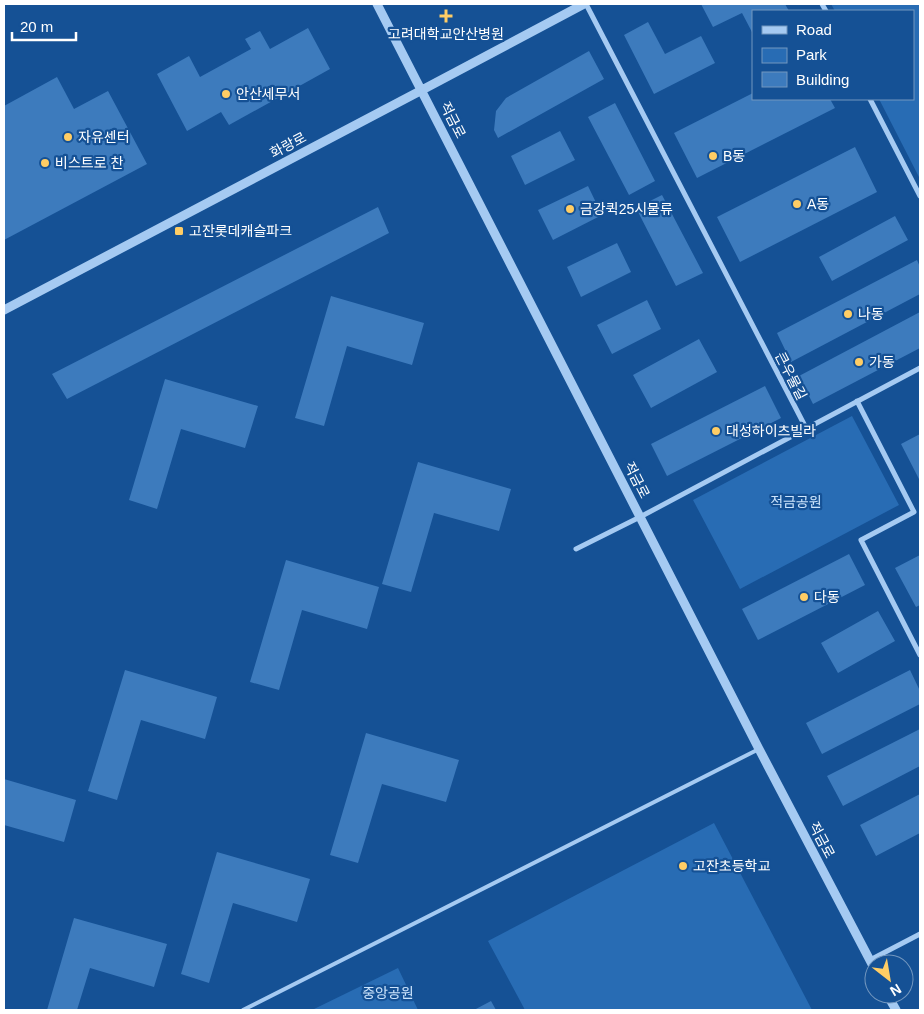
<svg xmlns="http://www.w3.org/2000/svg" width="924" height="1014" viewBox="0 0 924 1014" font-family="Arial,'Noto Sans KR',sans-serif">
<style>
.green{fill:#286cb4}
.building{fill:#3d7bbd}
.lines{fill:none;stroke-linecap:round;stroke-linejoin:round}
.service{stroke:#a5caf2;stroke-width:4}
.minor{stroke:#a5caf2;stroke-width:5}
.tertiary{stroke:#a5caf2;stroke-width:9}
.poi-dot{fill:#ffcd65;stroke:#155195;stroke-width:2}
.labels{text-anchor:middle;stroke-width:4.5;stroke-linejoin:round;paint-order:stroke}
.poi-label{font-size:14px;fill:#fff;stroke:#155195;text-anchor:start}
.street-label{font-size:14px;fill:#fff;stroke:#155195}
.park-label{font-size:14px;fill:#cce4fc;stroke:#155195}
</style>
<rect width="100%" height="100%" fill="#155195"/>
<path class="green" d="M831,4H920V179L879,99H913V11H835Z
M852,416L899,505L740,589L693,500Z
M714,823L812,1010H525L488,941Z
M398,968L418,1010H312Z"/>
<path class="building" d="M701,4H785L789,11H753V34L742,13L713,27Z
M648,22L665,54L701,36L715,63L654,94L624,35Z
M308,28L330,69L229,125L221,112L187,131L157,74L189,56L200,77L251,49L245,39L260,31L270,49Z
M589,51L604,79L498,138L494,130L496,111L506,98Z
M57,77L74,109L108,91L147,164L4,240V106Z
M753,93V99H830L835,108L697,178L674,133Z
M615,103L655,181L629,195L588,117Z
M560,131L575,160L525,185L511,156Z
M855,147L877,192L740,262L717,217Z
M588,186L602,215L553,240L538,210Z
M662,195L703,273L676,286L636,208Z
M378,207L389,233L67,399L52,374Z
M895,216L908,240L832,281L819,257Z
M617,243L631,272L581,297L567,267Z
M917,260L920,267V294L791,362L777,333Z
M331,296L424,323L412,365L347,346L324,426L295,418Z
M647,300L661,329L612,354L597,325Z
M920,312V348L813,404L799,376Z
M699,339L717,372L651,408L633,375Z
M165,379L258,406L245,448L181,429L157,509L129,500Z
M765,386L781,418L667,476L651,444Z
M920,434V481L901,444Z
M418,462L511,489L499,531L434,513L411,592L382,584Z
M849,554L865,585L758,640L742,609Z
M920,555V605L916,607L895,568Z
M286,560L379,587L367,629L302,610L279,690L250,682Z
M878,611L895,641L838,673L821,643Z
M125,670L217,697L205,739L141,720L117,800L88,791Z
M910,670L920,691V704L822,754L806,723Z
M920,729V766L843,806L827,776Z
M366,733L459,760L446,802L382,784L358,863L330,855Z
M4,779L76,800L64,842L4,825Z
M920,794V833L876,856L860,825Z
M217,852L310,879L297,922L233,903L209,983L181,974Z
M74,918L167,944L154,987L90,968L77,1010H47Z
M491,1001L496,1010H474Z"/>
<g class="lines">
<path class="service" d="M243,1010L759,749"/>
<path class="minor" d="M586,4L806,428
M822,4L826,11
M870,99L920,196
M857,401L914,512L861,540L920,655
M576,549L640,517L920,368
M870,960L920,934"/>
<path class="tertiary" d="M377,4L759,749L874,968
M4,310L422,90L584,4
M887,994L896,1010"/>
</g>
<g class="poi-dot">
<path d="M443.5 8.5h5v5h5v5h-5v5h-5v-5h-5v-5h5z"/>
<circle cx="226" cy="94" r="5"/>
<circle cx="68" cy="137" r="5"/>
<circle cx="713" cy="156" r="5"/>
<circle cx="45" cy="163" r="5"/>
<circle cx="797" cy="204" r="5"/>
<circle cx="570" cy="209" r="5"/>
<rect x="174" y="226" width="10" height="10" rx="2.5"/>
<circle cx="848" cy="314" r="5"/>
<circle cx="859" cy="362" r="5"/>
<circle cx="716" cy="431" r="5"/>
<circle cx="804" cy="597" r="5"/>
<circle cx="683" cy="866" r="5"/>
</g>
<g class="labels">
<g class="poi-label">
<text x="446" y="39" text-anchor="middle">고려대학교안산병원</text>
<text x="236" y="99">안산세무서</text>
<text x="78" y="142">자유센터</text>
<text x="723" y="161">B동</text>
<text x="55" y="168">비스트로 찬</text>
<text x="807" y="209">A동</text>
<text x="580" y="214">금강퀵25시물류</text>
<text x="189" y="236">고잔롯데캐슬파크</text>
<text x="858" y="319">나동</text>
<text x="869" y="367">가동</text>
<text x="726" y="436">대성하이츠빌라</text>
<text x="814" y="602">다동</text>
<text x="693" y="871">고잔초등학교</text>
</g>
<g class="street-label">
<text transform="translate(453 120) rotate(63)" y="5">적금로</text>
<text transform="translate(288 145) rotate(-28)" y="5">화랑로</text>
<text transform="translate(791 376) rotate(63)" y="5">큰우물길</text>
<text transform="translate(637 480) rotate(63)" y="5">적금로</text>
<text transform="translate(822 840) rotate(62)" y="5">적금로</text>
</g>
<g class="park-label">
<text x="796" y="507">적금공원</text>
<text x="388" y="998">중앙공원</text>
</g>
</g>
<rect width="924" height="1014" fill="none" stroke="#ffffff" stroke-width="10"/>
<rect x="752" y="10" width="162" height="90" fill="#155195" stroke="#7397bf"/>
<rect x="762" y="26" width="25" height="8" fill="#a5caf2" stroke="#7397bf"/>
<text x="796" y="35" font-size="15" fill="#ffffff">Road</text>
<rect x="762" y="48" width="25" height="15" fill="#286cb4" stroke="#7397bf"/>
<text x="796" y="60" font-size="15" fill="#ffffff">Park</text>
<rect x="762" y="72" width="25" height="15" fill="#3d7bbd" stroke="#7397bf"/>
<text x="796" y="85" font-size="15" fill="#ffffff">Building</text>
<g transform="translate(889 979) rotate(149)"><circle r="24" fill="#155195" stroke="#7397bf"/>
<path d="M0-4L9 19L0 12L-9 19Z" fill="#ffcd65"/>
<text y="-8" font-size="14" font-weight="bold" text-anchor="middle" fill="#ffffff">N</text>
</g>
<path d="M12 32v8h64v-8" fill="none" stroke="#ffffff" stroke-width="2.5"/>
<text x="20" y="32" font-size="15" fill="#ffffff" stroke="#155195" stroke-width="4" paint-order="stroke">20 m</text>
</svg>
